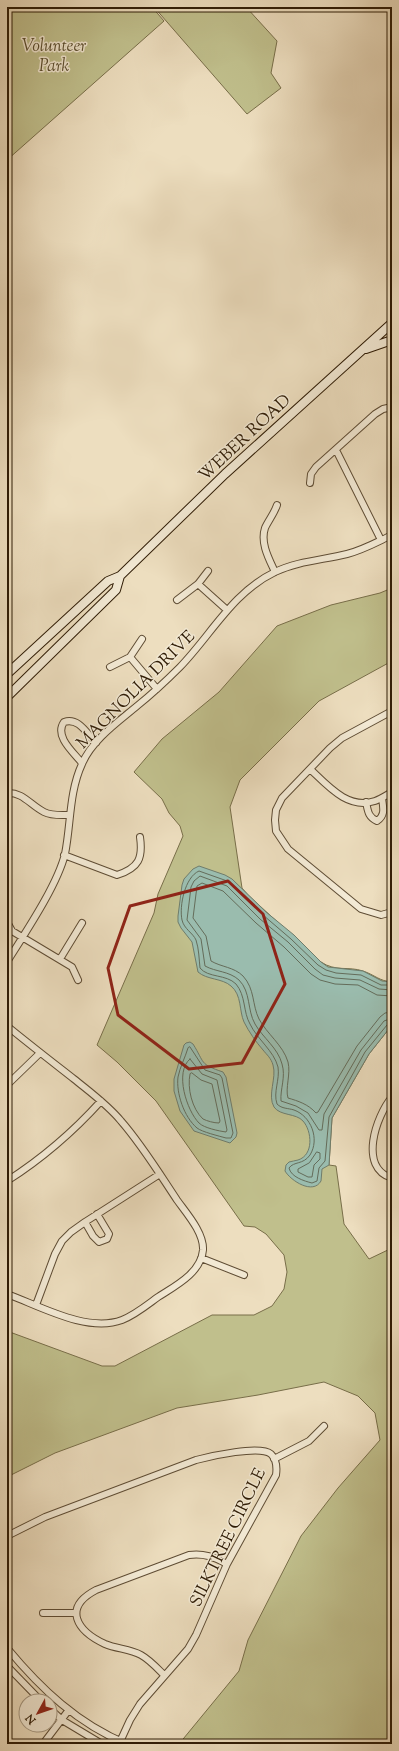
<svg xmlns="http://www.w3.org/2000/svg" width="399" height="1751" viewBox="0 0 399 1751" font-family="'Sorts Mill Goudy',serif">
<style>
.green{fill:#c0bf8c;stroke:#786e49}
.water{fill:#9abcae;stroke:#6f7c6b}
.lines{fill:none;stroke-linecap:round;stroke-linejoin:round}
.shore{stroke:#646c5a;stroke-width:1}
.minor-casing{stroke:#5e4c34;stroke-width:8}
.secondary-casing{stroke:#2f1c06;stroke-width:10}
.minor{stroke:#f3ead5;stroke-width:6}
.secondary{stroke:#f3ead5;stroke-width:8}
.marked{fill:none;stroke:#8f2418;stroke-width:3;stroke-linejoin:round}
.labels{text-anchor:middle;stroke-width:3;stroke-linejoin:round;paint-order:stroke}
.park-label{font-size:17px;font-style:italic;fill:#5a4d2e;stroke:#f3ead5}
.street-label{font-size:17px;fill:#2f1c06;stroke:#f3ead5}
</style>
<rect width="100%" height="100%" fill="#eddebf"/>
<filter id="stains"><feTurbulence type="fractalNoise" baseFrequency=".005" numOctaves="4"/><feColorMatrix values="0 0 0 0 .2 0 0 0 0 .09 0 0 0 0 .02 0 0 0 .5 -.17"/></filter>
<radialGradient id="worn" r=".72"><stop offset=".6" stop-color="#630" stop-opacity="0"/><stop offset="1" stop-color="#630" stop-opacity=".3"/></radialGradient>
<path class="green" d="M7,7H152L164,21L7,160Z
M154,7H246L277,41L271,73L281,88L247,114Z
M392,588V661L319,701L240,780L230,807L242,888L248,895L321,962C336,972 348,966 363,971C375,975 379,981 392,982V1025L369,1054L332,1118L329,1165L336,1166L344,1224L369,1259L392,1248V1744H179L239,1671L248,1640L301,1536L338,1488L380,1440L375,1413L358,1396L324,1382L258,1395L177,1408L55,1453L7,1477V1331L102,1366H115L212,1315H254L272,1306L284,1289L287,1272L284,1255L266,1234L255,1227L244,1226L156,1101L117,1062L97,1045L154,913L158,894L183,836L180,826L169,813L162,799L134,772L162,739L219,692L277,626L331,605L380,593Z"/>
<path class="water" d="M199,866L225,875L232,879L266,912L294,935L321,962L328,967L363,971L382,981L392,982V1025L369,1054L332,1118L329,1165L322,1169L321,1181C313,1195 291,1181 285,1171L286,1165L289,1162C292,1161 295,1161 298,1160C314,1155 312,1131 303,1121C296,1113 280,1116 274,1107C267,1095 277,1078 273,1065C271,1058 267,1055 263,1050C256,1042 249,1032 244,1022C239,1011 242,995 231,986C222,978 207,980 198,972L192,942L181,928L178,922V916L182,885L184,879L193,869Z
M190,1042L193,1044C205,1063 199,1064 223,1072L226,1077L237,1133L236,1137L230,1143L194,1131L180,1111L174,1091V1079L184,1045L186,1043Z"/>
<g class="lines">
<path class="shore" d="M392,985H381L361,975L336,973L326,970L318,965L291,939L263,915L230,882L199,871C185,877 179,906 182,920C184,929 193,933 196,940C199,949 199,959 200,968C208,978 226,974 236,984C246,996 243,1012 250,1024C257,1039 274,1051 278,1067C280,1080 273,1092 277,1104C282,1109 288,1108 294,1110C311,1116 320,1139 310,1155C303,1165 294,1161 289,1168C291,1177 304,1181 312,1183L317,1181L319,1168L325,1161L329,1117L365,1052L387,1025L392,1023
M392,990L379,989L360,980L335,978L323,975L315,969L288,942L260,919L227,886L200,876L194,881L191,887L187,920L201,939L205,966C216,972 229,971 239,980C251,992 247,1010 255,1024C263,1038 278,1048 282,1064C286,1077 280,1089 281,1101L296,1106L308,1113L319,1130H322L324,1114L361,1050L384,1021L392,1018
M392,996L377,995L358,985L335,984L320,980L311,974L284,947L256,923L223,891L202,883L197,886L193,918L206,936L211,961C221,967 234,967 243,976C255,989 252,1005 259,1019C267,1034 283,1045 288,1062C291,1074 285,1088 288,1098C298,1101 308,1104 316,1113L318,1112L357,1046L380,1017L385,1013L392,1012
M190,1047L205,1070L220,1075L222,1078L233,1133L231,1138H226C219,1136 202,1132 197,1128C184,1117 176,1093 178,1077C180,1067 185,1058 188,1048Z
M190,1059L202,1074L217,1080L227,1130L226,1132C219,1131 204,1128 199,1123C187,1111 174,1072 190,1059Z
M192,1073L201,1080L212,1084L220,1121L219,1123C214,1123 207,1121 203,1119C192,1109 187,1088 190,1074Z
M317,1152L320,1153V1159L314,1165L312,1177H308L298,1172V1169L309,1163Z"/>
<defs>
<path id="minor" d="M336,450L381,540
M310,483L311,474L316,467L375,414L383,409L392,407
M275,572C269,559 260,543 265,528C268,521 274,514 277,505
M198,584L227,610
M177,600L198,584L208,571
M130,657L157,689
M110,667L130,657L142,639
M392,711L342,738L330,748L282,798L276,810L275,820L276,831L288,849L361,909L381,915L392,912
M82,763C73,752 54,736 64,722C79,717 87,734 96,743
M310,769C328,786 348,810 375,801C381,799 387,795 392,792
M7,793C23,792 30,805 44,812C52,816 60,815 69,815
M366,802C368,811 368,817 377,821C386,815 383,807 382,798
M64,855L117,875C139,868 143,858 140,837
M7,922L12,931L72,967L78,980
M60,959L82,923
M7,962C25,933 57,886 65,854C71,824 69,792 82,764C92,740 118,722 137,706C152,694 166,681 180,667C211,635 233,592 275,572C298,561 323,560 347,554C363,550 377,542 392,535
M7,1026C29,1044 51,1061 74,1079C90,1092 108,1105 121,1121C142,1145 159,1173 177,1200C187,1214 204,1233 203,1250C201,1273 175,1286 158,1297C147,1305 135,1315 122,1320C87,1333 40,1306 7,1294
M7,1085L40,1053
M392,1097C376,1116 358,1168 392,1178
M7,1181C43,1158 73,1132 101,1101
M85,1222L93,1236L99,1242L107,1239L109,1234L97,1214
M201,1258L244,1275
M36,1305L55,1254L62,1241L71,1232L85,1222L160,1174
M274,1459L309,1441L324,1426
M7,1536L45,1517L196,1460C211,1456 260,1445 271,1454C277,1460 277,1468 276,1475L227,1564L196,1635L188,1649L140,1704L130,1720L119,1744
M43,1613H75
M7,1648C41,1689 78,1724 127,1744
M7,1666L41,1701
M164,1675C157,1668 150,1660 141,1655C130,1649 117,1649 105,1644C77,1631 62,1608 96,1590L189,1555C204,1553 214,1557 227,1564
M50,1709L62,1720L102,1744
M43,1744L68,1711"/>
<path id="secondary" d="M366,349L392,340
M7,674L108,581L120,576L225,474L392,323
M7,697L116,590L120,576"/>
</defs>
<use href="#minor" class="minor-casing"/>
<use href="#secondary" class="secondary-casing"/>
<use href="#minor" class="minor"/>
<use href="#secondary" class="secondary"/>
</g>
<path class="marked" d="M228,881L263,914L285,984L242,1063L189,1069L118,1015L108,968L130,906Z"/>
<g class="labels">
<g class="park-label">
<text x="54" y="51">Volunteer<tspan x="54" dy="20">Park</tspan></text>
</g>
<g class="street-label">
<text transform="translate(244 437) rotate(-43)" y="6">WEBER ROAD</text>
<text transform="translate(135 689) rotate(-45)" y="6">MAGNOLIA DRIVE</text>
<text transform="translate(227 1537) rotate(-64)" y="6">SILKTREE CIRCLE</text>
</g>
</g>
<rect width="399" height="1751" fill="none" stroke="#eddebf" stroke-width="24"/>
<rect x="8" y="8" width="383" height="1735" fill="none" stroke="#2f1c06" stroke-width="2"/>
<rect x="12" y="12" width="375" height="1727" fill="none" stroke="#2f1c06"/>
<g transform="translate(38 1713) rotate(230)"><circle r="19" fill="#f3ead5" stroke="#a59882"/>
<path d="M0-3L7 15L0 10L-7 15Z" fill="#8f2418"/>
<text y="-6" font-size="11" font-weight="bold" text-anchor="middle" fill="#2f1c06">N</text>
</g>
<rect width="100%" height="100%" filter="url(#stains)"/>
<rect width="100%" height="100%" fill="url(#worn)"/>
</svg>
